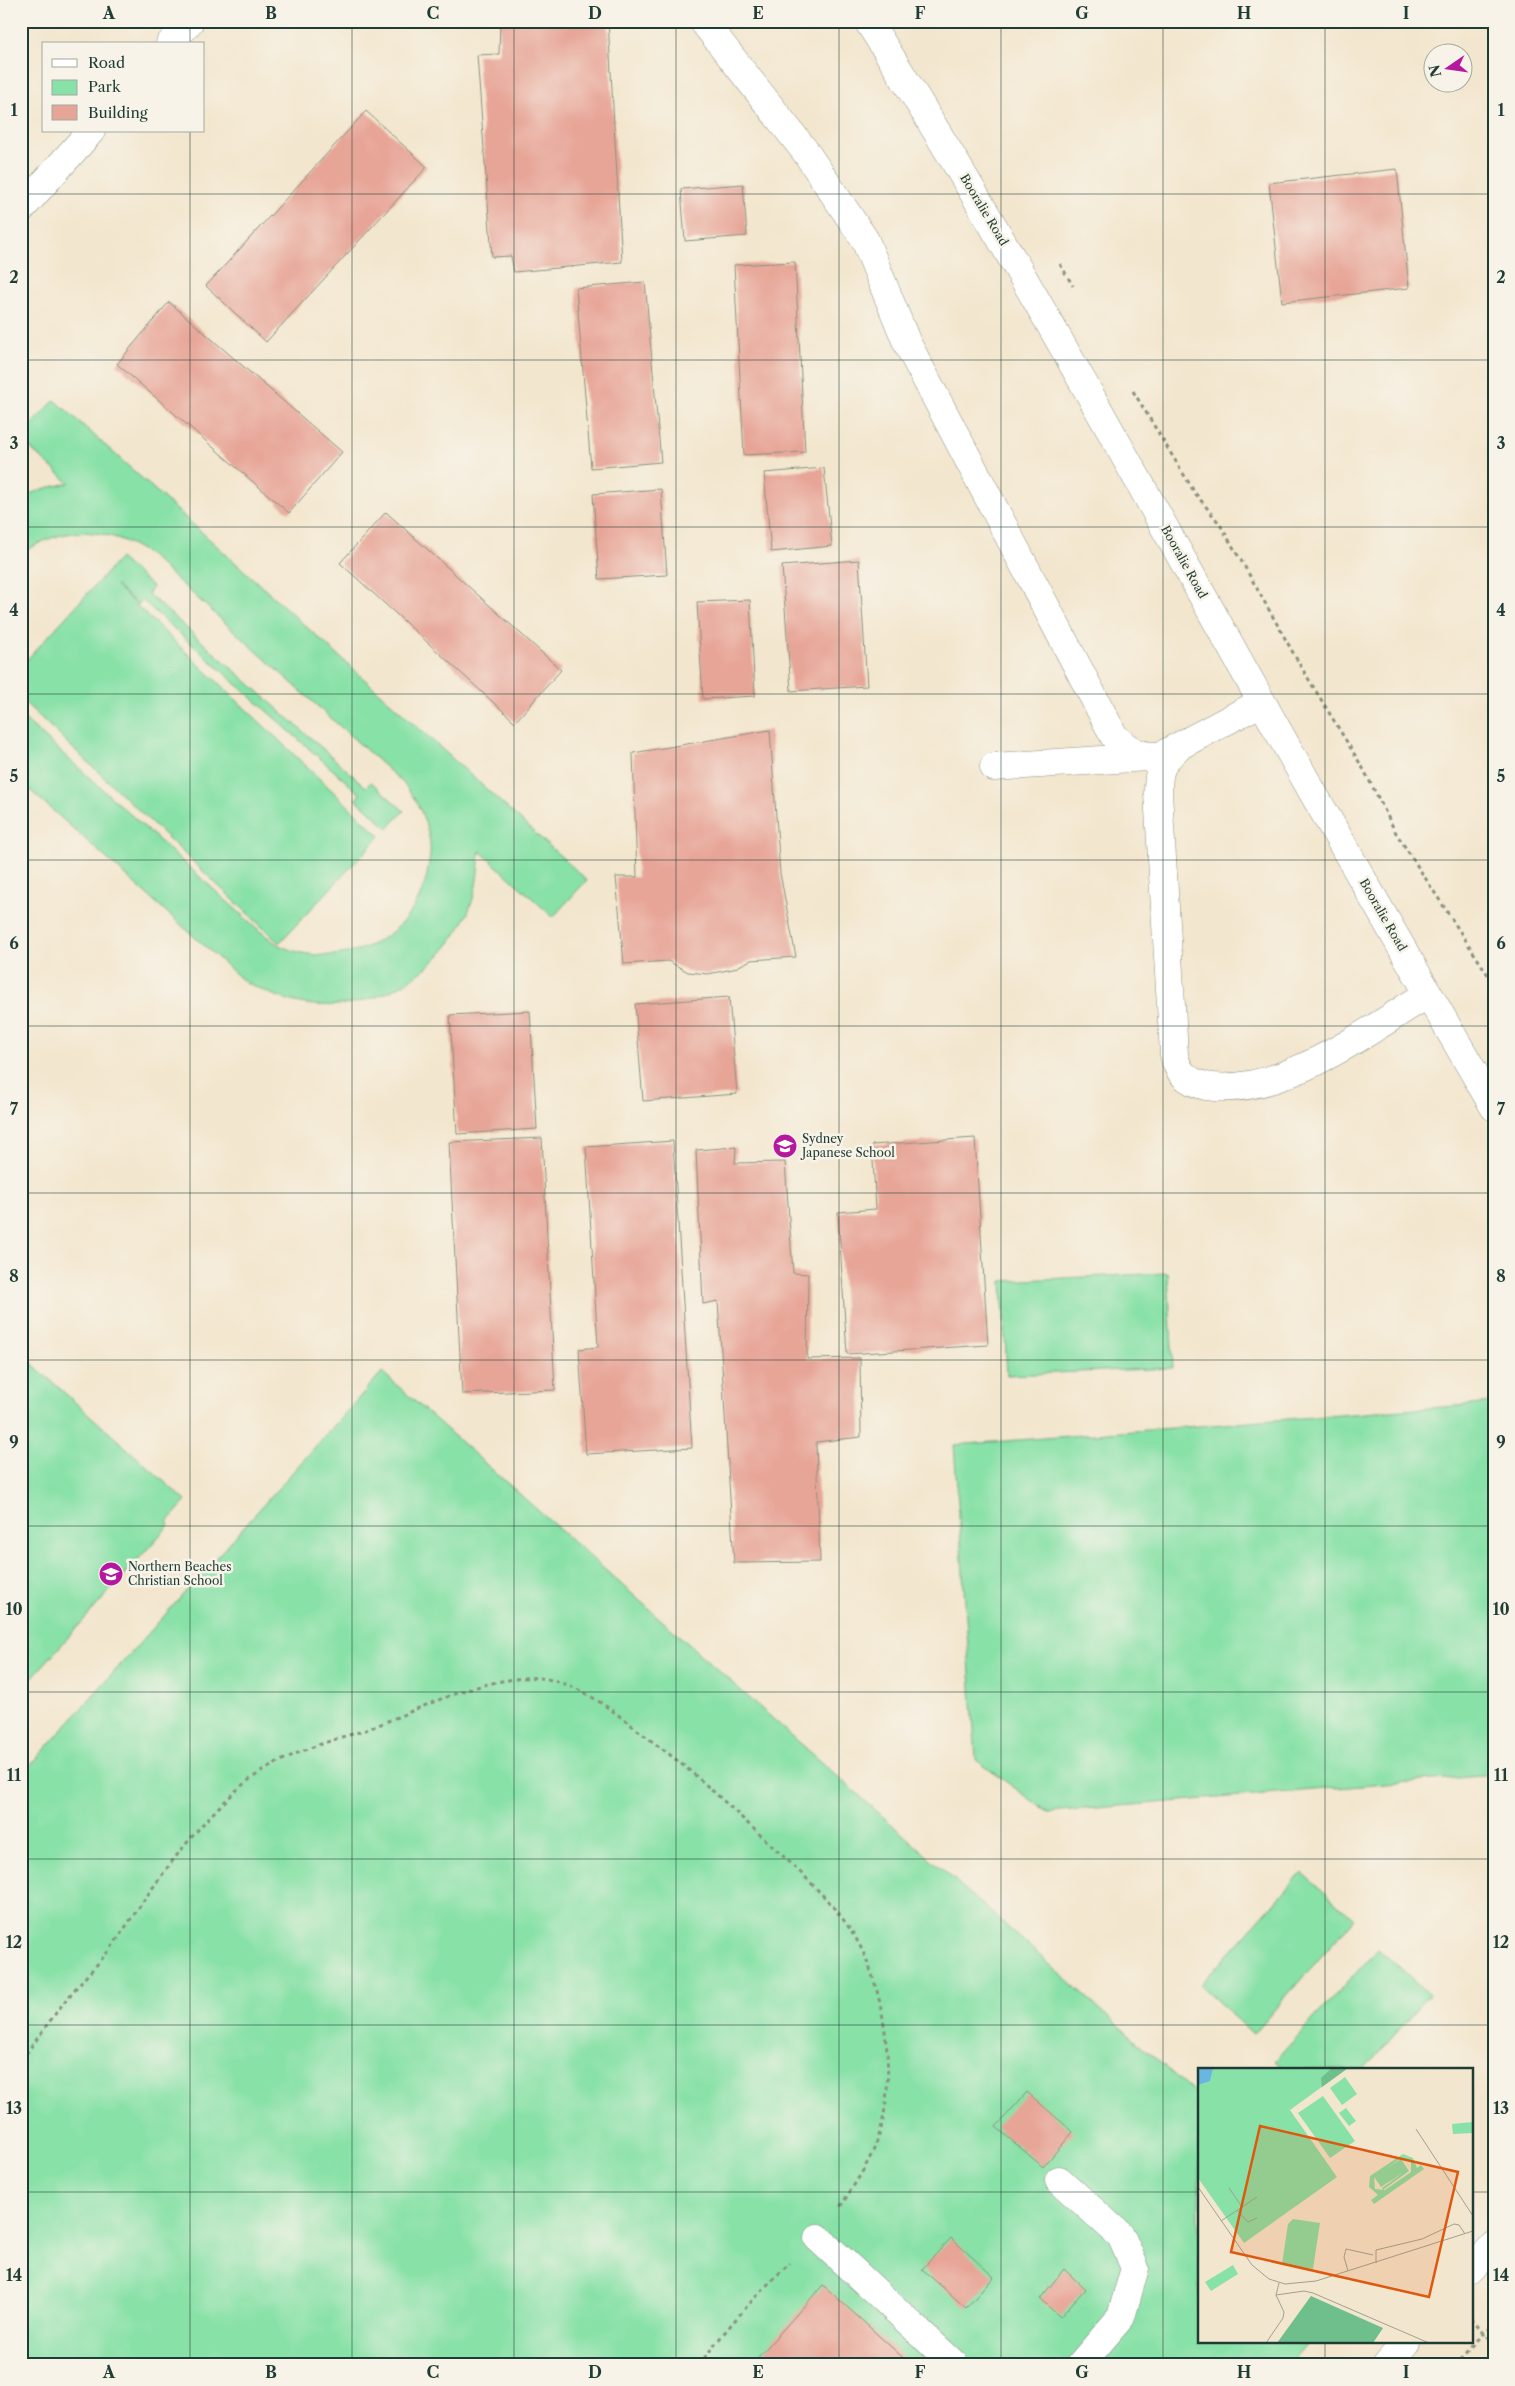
<svg xmlns="http://www.w3.org/2000/svg" width="1515" height="2386" viewBox="0 0 1515 2386" font-family="'Libre Caslon Text',serif">
<style>
.green{fill:#88e1a7;stroke:#548f6e}
.building{fill:#e7a597}
.lines{fill:none;stroke-linecap:round;stroke-linejoin:round}
.minor-casing{stroke:#899281;stroke-width:29}
.path{stroke:#899281;stroke-width:3;stroke-dasharray:4 4;stroke-linecap:butt}
.minor{stroke:#fff;stroke-width:28}
.grid{fill:none;stroke:#1f3d34;stroke-width:1;stroke-opacity:0.55}
.labels{text-anchor:middle;stroke-width:5;stroke-linejoin:round;paint-order:stroke}
.street-label{font-size:12px;fill:#1f3d34;stroke:#f7f3e8}
.poi-label{font-size:12px;fill:#1f3d34;stroke:#f7f3e8;text-anchor:start}
.inset-road{fill:none;stroke:#9ea290;stroke-width:1}
.view{fill:#de580e;fill-opacity:0.15;stroke:#de580e;stroke-width:2.5}
.inset-edge{fill:none;stroke:#1f3d34;stroke-width:2.5}
.neatline{fill:none;stroke:#1f3d34;stroke-width:2}
.grid-label{font-size:16px;text-anchor:middle;font-weight:bold;fill:#1f3d34}
</style>
<rect width="100%" height="100%" fill="#f7f3e8"/>
<filter id="ink" filterUnits="userSpaceOnUse"><feTurbulence type="fractalNoise" baseFrequency=".02" numOctaves="2"/><feDisplacementMap in="SourceGraphic" scale="10" xChannelSelector="R" yChannelSelector="G"/><feConvolveMatrix kernelMatrix="1 2 1 2 8 2 1 2 1" color-interpolation-filters="sRGB"/></filter>
<filter id="wash" filterUnits="userSpaceOnUse"><feTurbulence type="fractalNoise" baseFrequency=".0096" numOctaves="4" result="noise"/><feDisplacementMap in="SourceGraphic" scale="20" xChannelSelector="R" yChannelSelector="G"/><feGaussianBlur stdDeviation="1.12" result="paint"/><feColorMatrix in="noise" values="0 0 0 0 0 0 0 0 0 0 0 0 0 0 0 0 0 1.4 0 .05"/><feComposite in="paint" operator="in"/></filter>
<g filter="url(#wash)">
<rect width="100%" height="100%" fill="#f3e6ce"/>
<path class="green" d="M55,400L587,880L553,917L480,851C478,871 477,891 469,910C442,973 374,1014 306,1004C284,1001 264,991 245,982L21,782V716L261,932C268,937 275,944 283,947C343,972 413,939 427,875C429,863 432,849 429,837C425,816 416,799 403,783L154,559C112,526 65,523 21,554V497L46,488L69,483L21,440V434Z
M120,558L153,587L148,594L366,787L371,782L404,811L388,828L356,799L360,794L142,600L138,605L115,585L380,836L279,943L21,699V666Z
M1168,1273L1173,1368L1007,1375L1002,1281Z
M21,1354L186,1501L167,1522L169,1525L21,1690Z
M382,1372L1199,2097V2342H1309L1289,2365H21V1776Z
M1494,1403V1775L1048,1812L976,1760L954,1445Z
M1302,1872L1354,1919L1253,2034L1200,1985Z
M1378,1949L1429,1995L1364,2070H1285L1275,2061Z"/>
<g id="blocks">
<path class="building" d="M500,21H608L622,262L514,272L511,256L492,257L477,55L499,54Z
M366,111L427,167L266,342L206,286Z
M1397,169L1409,288L1282,302L1269,183Z
M743,184L747,236L685,241L681,189Z
M795,262L805,452L744,455L734,265Z
M645,282L661,462L591,468L576,288Z
M169,302L342,452L289,513L117,364Z
M824,468L832,546L771,552L764,473Z
M661,489L667,575L599,579L593,494Z
M386,512L561,670L515,722L340,563Z
M859,560L867,686L791,691L782,566Z
M750,600L755,696L703,699L697,602Z
M770,730L780,873L796,957L751,960L733,969L708,974L688,972L668,961L624,964L616,877H637L633,753Z
M729,997L737,1094L643,1101L635,1004Z
M530,1011L537,1129L457,1134L450,1015Z
M542,1138L555,1390L462,1394L449,1142Z
M975,1138L988,1345L847,1354L838,1212L876,1209L872,1145Z
M673,1141L692,1448L586,1454L579,1349L598,1347L586,1147Z
M736,1147L735,1163L785,1162L793,1273L808,1274L807,1359L860,1358L861,1437L816,1442L820,1562L734,1563L718,1301L703,1304L696,1150Z
M1027,2092L1073,2132L1043,2167L996,2127Z
M951,2238L994,2277L966,2308L922,2269Z
M1064,2269L1085,2289L1060,2317L1040,2299Z
M823,2285L911,2365H751Z"/>
</g>
</g>
<g filter="url(#ink)">
<use href="#blocks" fill-opacity="0" stroke="#899281" stroke-width="1"/>
<g class="lines">
<defs>
<path id="minor" d="M703,21L805,151L865,240L907,343L1114,736C1129,751 1140,758 1162,755L1262,702
M868,21C1008,241 1132,470 1259,697C1336,835 1415,971 1494,1107
M170,44L190,21
M21,209L91,131
M1176,749C1160,764 1158,771 1158,793L1174,1054C1177,1072 1187,1082 1206,1086C1280,1098 1367,1031 1428,994
M994,767L1147,757
M1059,2180L1121,2236L1135,2268L1121,2317L1080,2365
M818,2238L955,2365
M1471,2270L1494,2245
M1386,2365L1406,2342"/>
</defs>
<use href="#minor" class="minor-casing"/>
<path class="path" d="M1060,264L1073,286
M1133,391L1195,493L1219,523L1246,569L1300,665L1364,770L1396,833L1494,984
M21,2060C38,2039 53,2015 71,1994C85,1976 103,1960 116,1941C148,1894 180,1846 221,1805C231,1796 241,1785 252,1778C276,1761 305,1749 333,1740C346,1735 360,1733 373,1727C424,1707 466,1684 523,1678C576,1673 621,1719 661,1748C700,1777 734,1811 770,1844C798,1870 828,1897 850,1929C887,1983 900,2089 874,2149C865,2170 851,2189 839,2209
M1471,2319L1494,2344
M699,2365C727,2328 756,2294 790,2263
M1455,2365L1494,2324"/>
<use href="#minor" class="minor"/>
</g>
</g>
<path class="grid" d="M190,21V44M352,21V2365M514,21V2365M676,21V2365M839,21V2365M1001,21V2365M1163,21V2365M1325,21V2070M190,131V2365M21,194H1494M21,360H1494M21,527H1494M21,694H1494M21,860H1494M21,1026H1494M21,1193H1494M21,1360H1494M21,1526H1494M21,1692H1494M21,1859H1494M21,2025H1494M21,2192H1199M1471,2192H1494M1325,2342V2365"/>
<defs>
<symbol id="school-disc" viewBox="-11 -11 22 22"><circle r="9.5" fill="#b5179e" stroke="#f7f3e8"/><path d="M0-5L7-2L0 1L-7-2ZM-4 1L0 2.5L4 1V4Q0 6-4 4Z" fill="#fff"/></symbol>
</defs>
<g fill-rule="evenodd">
<use href="#school-disc" x="771" y="1132" width="28" height="28"/>
<use href="#school-disc" x="97" y="1560" width="28" height="28"/>
</g>
<g class="labels">
<g class="street-label">
<text transform="translate(984 210) rotate(59)" y="4">Booralie Road</text>
<text transform="translate(1184 562) rotate(61)" y="4">Booralie Road</text>
<text transform="translate(1383 915) rotate(60)" y="4">Booralie Road</text>
</g>
<g class="poi-label">
<text x="802" y="1143">Sydney<tspan x="802" dy="14">Japanese School</tspan></text>
<text x="128" y="1571">Northern Beaches<tspan x="128" dy="14">Christian School</tspan></text>
</g>
</g>
<g transform="translate(1198 2068)">
<rect width="275" height="275" fill="#f3e6ce"/>
<path d="M150,0L92,42L139,109L46,175L0,110V1ZM147,9L159,26L144,37L132,20ZM125,28L157,73L132,90L100,45ZM148,40L158,53L151,58L141,45ZM275,54V65L255,66L254,56ZM205,86L215,90L219,100L223,97L226,101L176,136L173,132L180,127L171,119L172,108ZM203,90L213,94V104L187,122L177,121L176,109L183,119L205,105L184,120L185,122L211,103L203,91L189,100ZM95,151L122,155L115,201L84,196L90,156ZM35,197L40,206L13,223L7,214Z" fill="#88e1a7" fill-rule="evenodd"/>
<path d="M134,0H150L124,19L123,10ZM113,228L185,260L175,275H79Z" fill="#6ebf8c"/>
<path d="M15,0L12,13L0,17V0Z" fill="#6ab6e3"/>
<path class="inset-road" d="M218,61L275,148M0,119L54,197L71,211L87,216L118,213L275,163M31,120L44,139M39,142L50,154L59,150M23,153L59,129M178,195V182L224,171L256,156L261,157L267,166M150,203L146,189L148,181L175,187M78,227L106,223L115,225L231,275M68,275L85,250L86,244L78,227L81,215"/>
<path class="view" d="M62,58L260,104L231,229L33,184Z"/>
<rect width="275" height="275" class="inset-edge"/>
</g>
<rect width="1515" height="2386" fill="none" stroke="#f7f3e8" stroke-width="55"/>
<rect x="42" y="42" width="162" height="90" fill="#f7f3e8" stroke="#a1aaa0"/>
<rect x="52" y="59" width="25" height="8" fill="#ffffff" stroke="#a1aaa0"/>
<text x="88" y="68" font-size="15" fill="#1f3d34">Road</text>
<rect x="52" y="80" width="25" height="15" fill="#88e1a7" stroke="#a1aaa0"/>
<text x="88" y="92" font-size="15" fill="#1f3d34">Park</text>
<rect x="52" y="105" width="25" height="15" fill="#e7a597" stroke="#a1aaa0"/>
<text x="88" y="118" font-size="15" fill="#1f3d34">Building</text>
<g transform="translate(1448 68) rotate(257)"><circle r="24" fill="#f7f3e8" stroke="#a1aaa0"/>
<path d="M0-4L9 19L0 12L-9 19Z" fill="#b5179e"/>
<text y="-8" font-size="14" font-weight="bold" text-anchor="middle" fill="#1f3d34">N</text>
</g>
<rect x="28" y="28" width="1460" height="2330" class="neatline"/>
<g class="grid-label">
<text x="109" y="19">A</text>
<text x="271" y="19">B</text>
<text x="433" y="19">C</text>
<text x="595" y="19">D</text>
<text x="758" y="19">E</text>
<text x="920" y="19">F</text>
<text x="1082" y="19">G</text>
<text x="1244" y="19">H</text>
<text x="1406" y="19">I</text>
<text x="14" y="116">1</text>
<text x="1501" y="116">1</text>
<text x="14" y="283">2</text>
<text x="1501" y="283">2</text>
<text x="14" y="449">3</text>
<text x="1501" y="449">3</text>
<text x="14" y="616">4</text>
<text x="1501" y="616">4</text>
<text x="14" y="782">5</text>
<text x="1501" y="782">5</text>
<text x="14" y="949">6</text>
<text x="1501" y="949">6</text>
<text x="14" y="1115">7</text>
<text x="1501" y="1115">7</text>
<text x="14" y="1282">8</text>
<text x="1501" y="1282">8</text>
<text x="14" y="1448">9</text>
<text x="1501" y="1448">9</text>
<text x="14" y="1615">10</text>
<text x="1501" y="1615">10</text>
<text x="14" y="1781">11</text>
<text x="1501" y="1781">11</text>
<text x="14" y="1948">12</text>
<text x="1501" y="1948">12</text>
<text x="14" y="2114">13</text>
<text x="1501" y="2114">13</text>
<text x="14" y="2281">14</text>
<text x="1501" y="2281">14</text>
<text x="109" y="2378">A</text>
<text x="271" y="2378">B</text>
<text x="433" y="2378">C</text>
<text x="595" y="2378">D</text>
<text x="758" y="2378">E</text>
<text x="920" y="2378">F</text>
<text x="1082" y="2378">G</text>
<text x="1244" y="2378">H</text>
<text x="1406" y="2378">I</text>
</g>
</svg>
